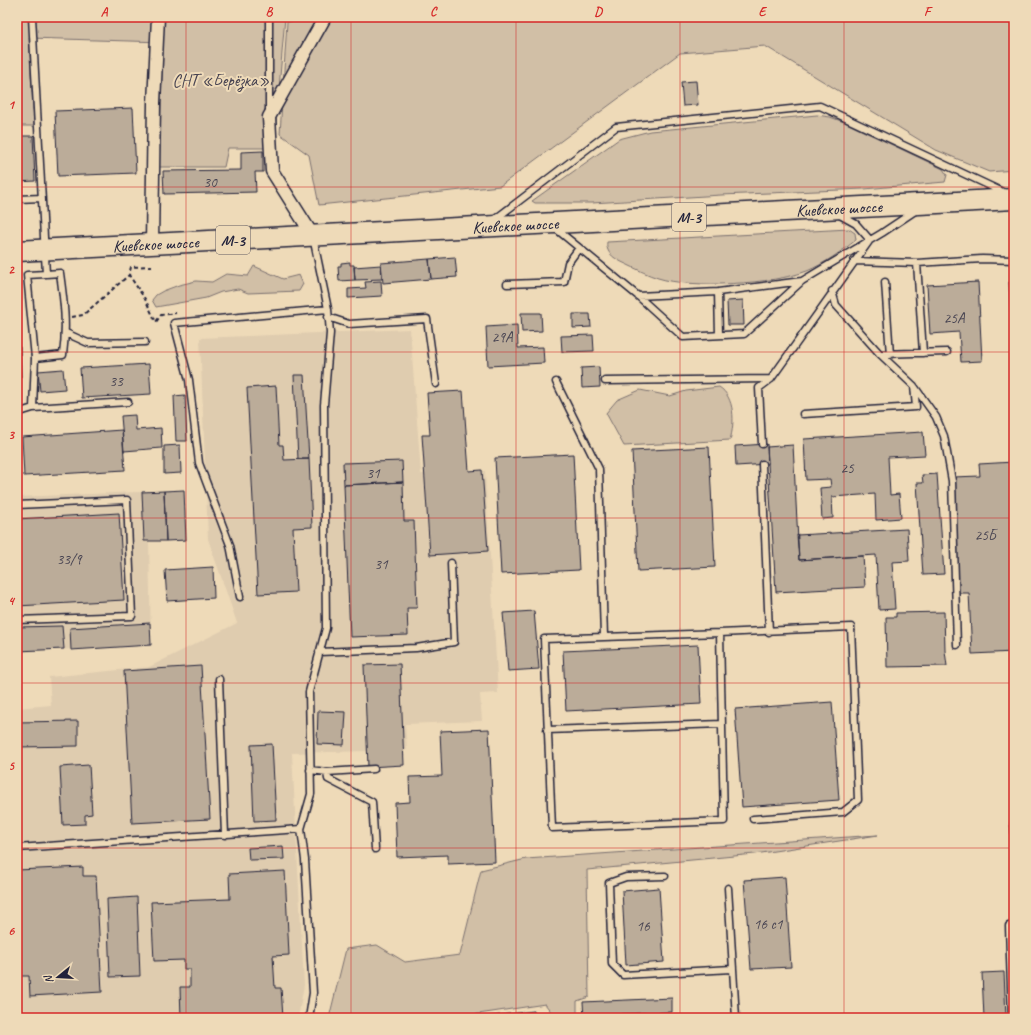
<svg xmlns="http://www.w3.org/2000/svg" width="1031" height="1035" viewBox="0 0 1031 1035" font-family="Caveat,sans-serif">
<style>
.built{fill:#dfccaf}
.green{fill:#d1bfa6;stroke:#7a7070}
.building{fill:#bbac99;stroke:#22223b}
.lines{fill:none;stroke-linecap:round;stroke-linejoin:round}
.service-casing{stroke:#22223b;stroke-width:9}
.minor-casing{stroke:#22223b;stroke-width:15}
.trunk-casing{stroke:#22223b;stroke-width:23}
.path{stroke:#22223b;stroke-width:2;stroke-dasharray:4 3;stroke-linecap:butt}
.service{stroke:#eedab8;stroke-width:6}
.minor{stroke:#eedab8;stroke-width:12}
.trunk{stroke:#eedab8;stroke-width:20}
.grid{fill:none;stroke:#d62828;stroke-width:1;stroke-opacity:0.55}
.labels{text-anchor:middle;stroke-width:4;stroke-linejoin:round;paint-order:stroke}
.number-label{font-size:15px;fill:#484452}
.shield{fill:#eedab8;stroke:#5f5960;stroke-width:1}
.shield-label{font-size:16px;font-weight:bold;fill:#22223b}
.park-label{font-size:17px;fill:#454150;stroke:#eedab8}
.street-label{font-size:17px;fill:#22223b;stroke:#eedab8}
.neatline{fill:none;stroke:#d62828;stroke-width:1.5}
.grid-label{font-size:13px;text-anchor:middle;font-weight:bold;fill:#d62828}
</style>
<rect width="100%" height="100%" fill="#eedab8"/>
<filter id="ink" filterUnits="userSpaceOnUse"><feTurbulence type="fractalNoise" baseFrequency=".025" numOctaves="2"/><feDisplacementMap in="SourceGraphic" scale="8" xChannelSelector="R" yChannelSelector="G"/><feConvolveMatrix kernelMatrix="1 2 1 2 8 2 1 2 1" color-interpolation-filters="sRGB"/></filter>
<g filter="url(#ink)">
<path class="built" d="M410,329L421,474L485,471L498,693L480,694L482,721L405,724L407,750L292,753L304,985L298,1018H17V708L51,705L49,677L149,667L237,623L208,539L200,338Z
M164,491L166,541H149L151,645L17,652V497Z"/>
<path class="green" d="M17,17H285L274,148H228L224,167H159L163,42L29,38L34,126H17Z
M322,17H1014V170L989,172L936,150L765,46L680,53L500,186L319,205L309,155L280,134L287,22Z
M817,115L830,117L844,122L943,169L947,175L945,182L864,189L721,195L592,203H535L532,201L619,139L650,131Z
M849,229L855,233L856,240C842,251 824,264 807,271C774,284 692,289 658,278C648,275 639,270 630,266C620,261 605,256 607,242Z
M254,266L283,279L299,275L303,284L299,291L248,293L238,289L221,292L206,298L156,307L152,300L156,295L163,291L179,285L196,281L212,282L226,274L248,276Z
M719,387C735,397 735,423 730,440L624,446L606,413L617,400L640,390L670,396L686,391Z
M878,835L755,854L587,870L589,997L577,1001V1018H556L545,1004L452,1018H329L346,949L377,945L405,962L460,955L481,870L526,859Z"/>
<path class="building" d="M696,81L698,105L683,106L681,82Z
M133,108L136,173L58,176L55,111Z
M17,136H33L35,181L17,182Z
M263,151V172H255L256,192L164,194L163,171L241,170V152Z
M455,257L457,277L431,279L429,259Z
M429,259L431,279L383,283L381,263Z
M350,262V265H354L355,280L339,281L338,266H341V263Z
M381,265L382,279L355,280L354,267Z
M381,281L382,296L348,298V289L366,288L365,282Z
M978,282L982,361L961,362L959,332L930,334L927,285Z
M1009,282H1014V343H1012Z
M743,300L744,325H728L727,301Z
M521,313H541L542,331L522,332Z
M573,314H590L591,327L573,328Z
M517,325L518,348L543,347L544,363L488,366L486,327Z
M593,335L594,351L562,352L561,336Z
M17,347H20L21,377H17Z
M149,364L151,394L82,398L80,368Z
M599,367L600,387L582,388L581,368Z
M63,369L65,389L40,391L38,371Z
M294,375H304L309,459H298Z
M276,386L279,445H283L284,460L309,459L312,527L293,528L296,592L258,594L247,388Z
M463,391L469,471L482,470L488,551L430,555L422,435H430L427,393Z
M185,395L187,441H176L174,396Z
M135,415L136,430L161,428L162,448L124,451L121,416Z
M122,430L125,470L24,476L22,437Z
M923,432L925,455L888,457L890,495L899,494L901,518L876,520L875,494L832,497L833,518L822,519L820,488L831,487L830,479L806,480L804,439Z
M767,444L768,464L736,466L735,446Z
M180,445L181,473L164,474V446Z
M793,445L799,560L863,556L865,587L776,592L767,447Z
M709,447L715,567L638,571L632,451Z
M573,454L579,570L501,574L495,458Z
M402,461L403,482L344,485L343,463Z
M1014,462V652L972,654L969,593H959L953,477L980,476L979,464Z
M937,474L944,574L923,575L917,483H923L922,475Z
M403,482L404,521H414L417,608H407L408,635L350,637L344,485Z
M184,490L186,540L166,541L164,491Z
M164,491L166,541H144L142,492Z
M119,513L124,600L17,606V519Z
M907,529L909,561L892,562L895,609L879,610L876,555L799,560L797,535Z
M213,567L214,598L167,601L165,570Z
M534,611L539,669L508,671L503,613Z
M944,612L945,651L947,666L887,667L886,617H896V613Z
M150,623L151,645L71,650L70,628Z
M62,626L64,649L17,651V627Z
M698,645L701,704L566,711L563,651Z
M400,664L404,765L368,767L364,665Z
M201,666L210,819L132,823L124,671Z
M832,702L839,800L742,807L735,709Z
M318,711L346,712L344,745L317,744Z
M78,721V746L17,747V722Z
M489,729L495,862L448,864V855L397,857L395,803L410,802L409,777L442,776L440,731Z
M272,744L276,820L254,821L251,745Z
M89,765L92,814L85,815V824L63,825L60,767Z
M1010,822H1014V845H1012Z
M283,846L284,859L249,860L248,848Z
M83,867V876H96L102,992L30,996L29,976H17V870Z
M285,871L289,955L273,956L275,988H281L283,1018H181L180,987H190V969H184V960L154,961L151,902L230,899L229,874Z
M785,877L791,967L751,969L744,880Z
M659,888L664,962L626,965L622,891Z
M137,897L140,976L110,977L107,899Z
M1004,972L1006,1018H984L982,973Z
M672,998V1012L622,1014V1018H584L583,1002Z
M534,1011L535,1018H475Z"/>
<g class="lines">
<defs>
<path id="service" d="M32,17L46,274L27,275L35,358L63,355C67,325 64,302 60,273L46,274
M269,113V17
M17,199L42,198
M494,220L616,127L820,106L1005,193
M555,228L638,296L683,337L744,334L802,281L882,233L915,211
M854,261L917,263L982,259L1014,260
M917,263L923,353
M885,282L890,355
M507,284L564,282L568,263L579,248
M832,291L836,305L880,354L947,352
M718,292L719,335
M638,296L718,292L802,281
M328,317L349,324L427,319L436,384
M66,333L88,343L145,342
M605,381L771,379
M556,382L599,469L604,637L720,633L724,821L552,828L544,639L604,637
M914,386L936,417L944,436L952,481L957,645
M33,408L35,358
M17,413L33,408L128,402
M803,414L916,407L914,386L880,354
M762,444L759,388L771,379L870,240L856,224L838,214
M762,464L769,632
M17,505L127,500L132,616L17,620
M240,597L230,545L199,463L189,380L174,323L328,309
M720,633L851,627L858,800L843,812L753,819
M319,652L416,648L454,642L451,563
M219,679L225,835
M547,730L722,724
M310,770L327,772L374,769
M327,772L328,779L372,802L375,849
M301,829L305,860L313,993L309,1018
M17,848L301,829L311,794L309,692L326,628L324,405L330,333L328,309L313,237
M665,876L626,877L609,883L612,964L623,975L732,969
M728,888L736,1018
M1012,1018L1009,926L1014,925"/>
<path id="minor" d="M313,236L272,171L269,117L325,17
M152,244L154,103L158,17"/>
<g id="trunk">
<path id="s1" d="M17,251L1014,199"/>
</g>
</defs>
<use href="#service" class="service-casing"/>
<use href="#minor" class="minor-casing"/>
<use href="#trunk" class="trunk-casing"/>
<path class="path" d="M152,266L131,267L129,275L145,299L156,322L161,315L176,313
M72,317L83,315L129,275"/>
<use href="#service" class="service"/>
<use href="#minor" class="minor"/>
<use href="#trunk" class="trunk"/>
</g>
</g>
<path class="grid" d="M186,17V1018M351,17V1018M516,17V1018M680,17V1018M844,17V1018M17,187H1014M17,352H1014M17,518H1014M17,683H1014M17,848H1014"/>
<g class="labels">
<g class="number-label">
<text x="210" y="187">30</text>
<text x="954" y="323">25А</text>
<text x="502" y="342">29А</text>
<text x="116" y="386">33</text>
<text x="847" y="473">25</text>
<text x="373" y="478">31</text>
<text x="985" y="540">25Б</text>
<text x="69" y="564">33/9</text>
<text x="381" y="569">31</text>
<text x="768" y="929">16 с1</text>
<text x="643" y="931">16</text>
</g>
<g class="shield">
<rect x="672" y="203" width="34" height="28" rx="3"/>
<rect x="216" y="226" width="34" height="28" rx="3"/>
</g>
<g class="shield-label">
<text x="689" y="223">М-3</text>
<text x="233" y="246">М-3</text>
</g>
<g class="park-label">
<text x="221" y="86">СНТ «Берёзка»</text>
</g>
<g class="street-label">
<text dy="6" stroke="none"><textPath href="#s1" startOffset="823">Киевское шоссе</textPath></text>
<text dy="6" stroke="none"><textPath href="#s1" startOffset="499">Киевское шоссе</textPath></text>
<text dy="6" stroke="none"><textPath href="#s1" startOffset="139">Киевское шоссе</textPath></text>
</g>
</g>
<rect width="1031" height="1035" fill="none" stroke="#eedab8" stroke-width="44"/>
<g transform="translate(58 977) rotate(252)" stroke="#eedab8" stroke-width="3" paint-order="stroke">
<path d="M0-3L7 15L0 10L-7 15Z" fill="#22223b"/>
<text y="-6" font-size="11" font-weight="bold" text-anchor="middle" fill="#22223b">N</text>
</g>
<rect x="22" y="22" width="987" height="991" class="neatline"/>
<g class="grid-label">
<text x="104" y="16">A</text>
<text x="269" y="16">B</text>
<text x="433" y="16">C</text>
<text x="598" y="16">D</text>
<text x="762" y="16">E</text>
<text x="927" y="16">F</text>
<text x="11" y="109">1</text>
<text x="11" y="274">2</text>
<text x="11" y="439">3</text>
<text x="11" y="605">4</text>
<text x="11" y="770">5</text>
<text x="11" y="935">6</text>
</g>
</svg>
